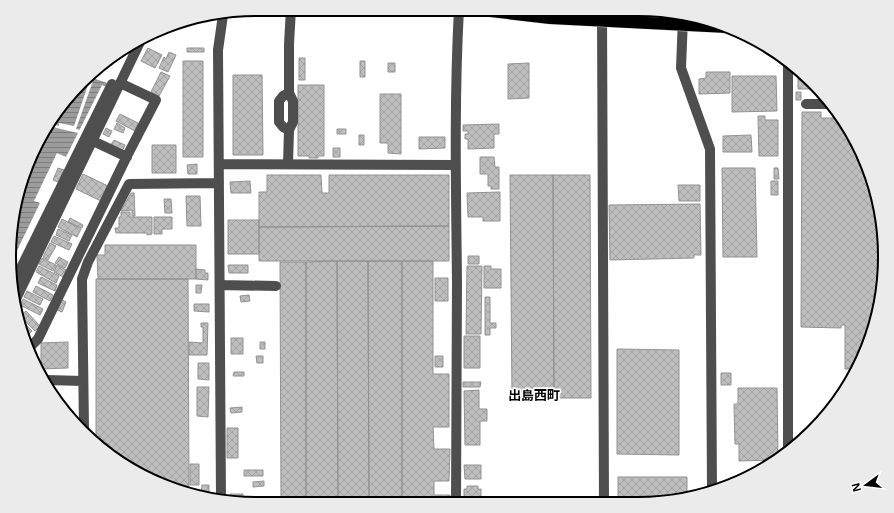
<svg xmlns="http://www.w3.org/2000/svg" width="894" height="513" viewBox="0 0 894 513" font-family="'Open Sans','Noto Sans JP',sans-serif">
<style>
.water{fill:url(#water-rules)}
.pier{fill:#fff}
.building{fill:url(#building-cross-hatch);stroke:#929292}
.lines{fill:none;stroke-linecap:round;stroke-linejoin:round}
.major-casing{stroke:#dbdbdb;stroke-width:11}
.minor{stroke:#4e4e4e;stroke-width:10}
.major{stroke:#000;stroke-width:10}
.highway-bridge-casing{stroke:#dbdbdb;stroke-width:13;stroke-linecap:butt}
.highway-bridge{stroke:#000;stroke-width:12}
.labels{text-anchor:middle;stroke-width:3.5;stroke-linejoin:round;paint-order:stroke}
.neighbourhood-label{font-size:13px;font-weight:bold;fill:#000;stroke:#fff}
.rim{fill:none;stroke:#000;stroke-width:2}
</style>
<defs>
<pattern id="water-rules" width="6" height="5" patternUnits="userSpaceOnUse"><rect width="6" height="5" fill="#9c9c9c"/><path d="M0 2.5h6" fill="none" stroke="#7d7d7d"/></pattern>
<pattern id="building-cross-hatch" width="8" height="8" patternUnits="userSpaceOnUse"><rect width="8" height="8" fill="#bebebe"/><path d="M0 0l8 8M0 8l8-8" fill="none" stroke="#a2a2a2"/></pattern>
</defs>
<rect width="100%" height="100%" fill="#fff"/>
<path class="water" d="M90,77L107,83L106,87L102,85L66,157L57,153L34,201L40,203L10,265L17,192L51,119Z"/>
<path class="pier" d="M91,78H94L76,129L80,130L78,133L48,126L49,123L59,126V123L74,126L88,85L84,84L86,82H89Z"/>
<path class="building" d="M148,48L162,55L155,68L141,61Z
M187,48H204V52H187Z
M169,52L176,55L168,72L159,68L164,57L166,59Z
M299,58H305V80H299Z
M183,61H203V157H183Z
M360,61H365V77H360Z
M388,63H395V72H388Z
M529,63V98L508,99V64Z
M161,72L170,76L159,96L151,92Z
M706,72H730V93L699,94V79L706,78Z
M233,75H262L263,155H233Z
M732,76H776L777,111L732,112Z
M798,78H802L813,89H798Z
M298,85H324V156H318V158H309V156H298Z
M796,92H801V100H796Z
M380,94H401V154L388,153V143H380Z
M802,112H821V118H842L843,119L880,208V305L854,369H845V325H841V328L801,327Z
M120,114L138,123L135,131L116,121Z
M758,116H765V120H778V156H759Z
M117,123L125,128L123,133L114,129Z
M499,124V134H494V148L468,149V139H465V134H468V131H463V125Z
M106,128L112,131L109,137L103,134Z
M337,129H346V134H337Z
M359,135H364V145H359Z
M751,135L752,152H723V136Z
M419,137H445V148L419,149Z
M114,140L125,145L122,152L110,146Z
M152,145H176V173H152Z
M333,148H340V157H333Z
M480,157H494L495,167H499V189H491V186H488V174H480Z
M197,164V174H188L187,165Z
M58,168L64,170L58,182L53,180Z
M722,168H755L757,257H723Z
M774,168H778L779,179H774Z
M83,174L108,186L101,201L76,189Z
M267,175H321L322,193H329V175H449V226L259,227V192H267Z
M510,175H553L554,398H512Z
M553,175H590L591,398H554Z
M250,181L251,193H231L230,182Z
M771,181H778V195H771Z
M678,185H700V201H679Z
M500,192V221H483V217H468L467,193Z
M131,193H134L135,216H132V210L121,211Z
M186,196H200L201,226H187Z
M164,199H171L172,213H165Z
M700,204L701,255H694V258L610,260L609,205Z
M121,212H130V217H152V234L147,235V233H116L115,228H119V217H121Z
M154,217H172V229H162V234H154Z
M70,218L83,225L82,228L68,222Z
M62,219L81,229L77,237L58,227Z
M228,220H259V254H228Z
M449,226V261H259V227Z
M58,229L72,235L69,241L56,235Z
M54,236L72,244L69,250L51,242Z
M50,243L56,246L48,260L43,257Z
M105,245H196V279H98L97,255H105Z
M468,256H479V264H468Z
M59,257L68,262L65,268L55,263Z
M42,258L56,265L53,271L39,264Z
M337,261H368L369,503H338Z
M337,261L338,503H306V262Z
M368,261H402V503H369Z
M402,261H433V374H449V427H433L434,449H450L449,481H434V495H450V503H402Z
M280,262H306V503H281Z
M57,265L68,271L65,278L54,272Z
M228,265H248V273H229Z
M39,266L59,276L56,283L36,272Z
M467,266H482L481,334H466Z
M484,266H491V269H501V288H484Z
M196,269L205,270V273H208V280L196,279Z
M41,277L57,285L55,291L38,283Z
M435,278H448V301H435Z
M96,279H188L189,493L177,491L119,462L96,441Z
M196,285H202L201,293H196Z
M36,286L53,295L50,301L33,292Z
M27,291L43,299L40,305L24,297Z
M249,295L250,301L241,302L240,296Z
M485,297H490V323H496V328H490V335H485Z
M23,299L43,309L40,315L20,305Z
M62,300L66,302L62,312L57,310Z
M194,304H209V312L194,311Z
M26,311L40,326L35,331L20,316Z
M18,316L32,331L27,336L21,330Z
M201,323H208L207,355H189V342L203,343V327H201Z
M464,336H480V368H464Z
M231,338H243V354H231Z
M68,342V368L41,369V343Z
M260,342H265V349H260Z
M617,349L679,350V455L617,454Z
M256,356H263V363H257Z
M435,356H443V367H435Z
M198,363H209V380L198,379Z
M234,372H244V376H233Z
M721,373H731V385H721Z
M463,382H481L480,387H463Z
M197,387H209L208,417L197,416Z
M738,388H777L778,458L775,460L739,461V444H735L734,404H738Z
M479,390V409H487V421H480V445H465L464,391Z
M242,407V412L231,413L230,408Z
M227,428H238V458H227Z
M190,464H199V485H190Z
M464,465H481V479H465Z
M244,470H263V476H244Z
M618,477H687V497L654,503H618Z
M264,481V486L253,487V482Z
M202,485H209V497L201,496Z
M467,486H478V489H481V503H464V489H467Z
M230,494H243V503L231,502Z"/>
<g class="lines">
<defs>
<path id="major" d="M538,9L684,16"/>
</defs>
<use href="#major" class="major-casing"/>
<path class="minor" d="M602,13L604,503
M683,18L681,68L710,149L712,492
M806,104H828
M289,130L283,127L279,122V101L283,96L289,93
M93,141L127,157
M219,164L455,165
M288,164L289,130L293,122V101L289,93V44L291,9
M220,285L276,286
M12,286L112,84
M15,301L140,42
M29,348L38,339L127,156L156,100L120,83
M46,380L83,381
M84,429L82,279L88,262L129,184L219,183
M788,450V64
M221,500L218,50L223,15
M456,503C456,430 457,356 457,282C456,191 454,100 459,9"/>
<use href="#major" class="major"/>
<defs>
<path id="highway-bridge" d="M473,9L550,18L727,27"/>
</defs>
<use href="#highway-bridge" class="highway-bridge-casing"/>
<use href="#highway-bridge" class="highway-bridge"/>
</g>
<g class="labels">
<g class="neighbourhood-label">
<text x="534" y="400">出島西町</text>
</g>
</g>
<path d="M0 0H894V513H0ZM256 16H638A240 240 0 0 1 878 256V257A240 240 0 0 1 638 497H256A240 240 0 0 1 16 257V256A240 240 0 0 1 256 16Z" fill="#ebebeb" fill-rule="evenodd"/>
<path class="rim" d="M256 16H638A240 240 0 0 1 878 256V257A240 240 0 0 1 638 497H256A240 240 0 0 1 16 257V256A240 240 0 0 1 256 16Z"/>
<g transform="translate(866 485) rotate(255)" stroke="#ffffff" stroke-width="3" paint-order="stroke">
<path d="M0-3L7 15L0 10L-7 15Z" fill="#000000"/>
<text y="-6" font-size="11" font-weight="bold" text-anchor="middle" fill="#000000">N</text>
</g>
</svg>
